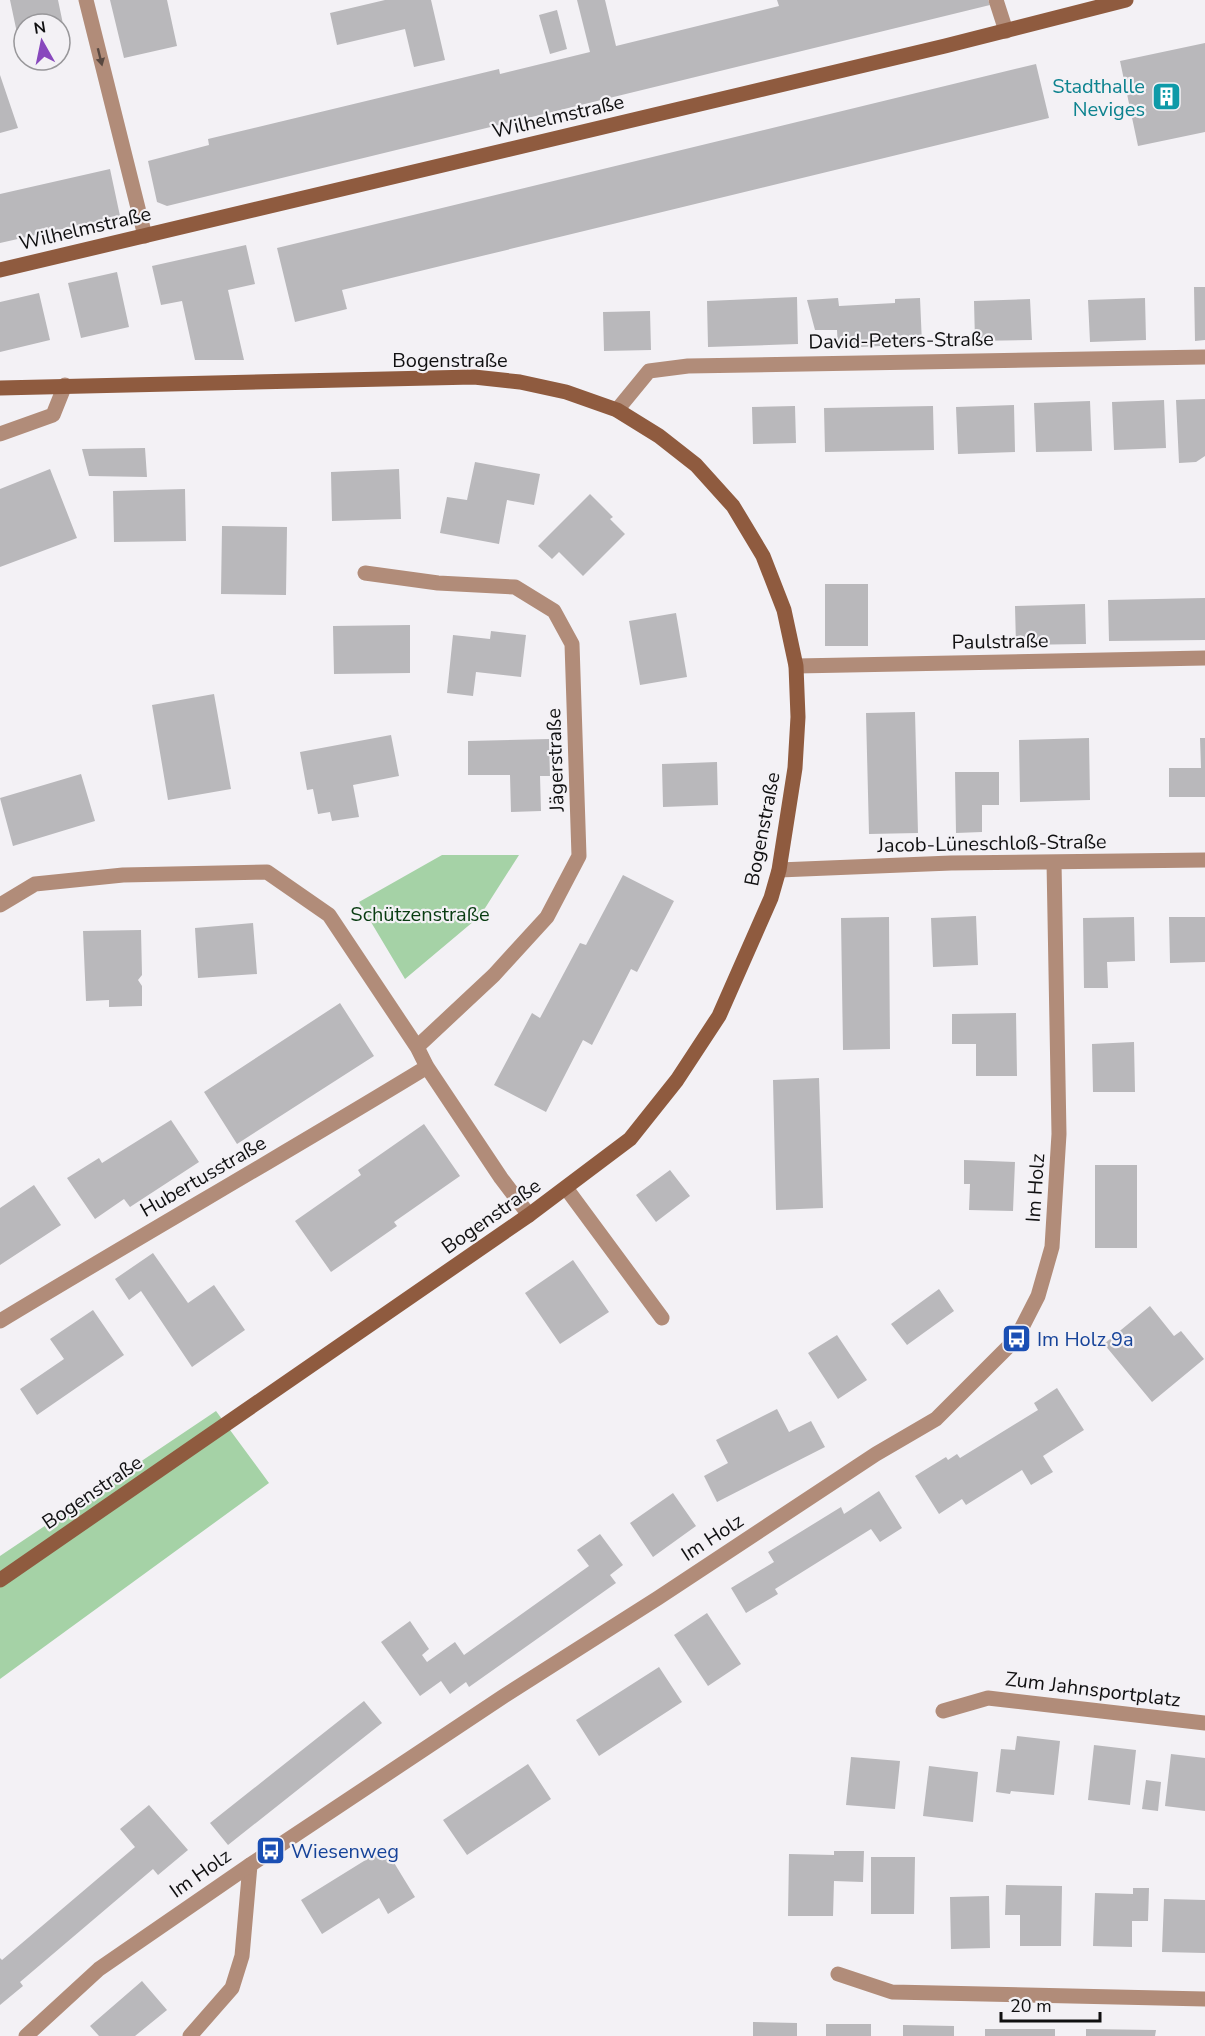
<svg xmlns="http://www.w3.org/2000/svg" width="1205" height="2036" viewBox="0 0 1205 2036" font-family="'Nunito Sans',sans-serif">
<style>
.green{fill:#a5d2a6}
.building{fill:#b9b8bb}
.lines{fill:none;stroke-linecap:round;stroke-linejoin:round}
.lane{stroke:#b18c79;stroke-width:15}
.street{stroke:#b18c79;stroke-width:15}
.secondary{stroke:#8f5b3f;stroke-width:15}
.oneway{fill:#584840}
.labels{text-anchor:middle;stroke-width:4.5;stroke-linejoin:round;paint-order:stroke}
.culture-label{font-size:20px;fill:#0d838f;stroke:#f3f1f5;text-anchor:end}
.street-label{font-size:20px;fill:#101011;stroke:#f3f1f5}
.park-label{font-size:20px;fill:#083c11;stroke:#f3f1f5}
.transit-label{font-size:20px;fill:#164399;stroke:#f3f1f5;text-anchor:start}
</style>
<rect width="100%" height="100%" fill="#f3f1f5"/>
<path class="green" d="M442,855H519L480,916L405,979L359,902Z
M216,1411L269,1483L0,1679V1556Z"/>
<path class="building" d="M10,0H58L63,24H24V32L17,33Z
M110,0H167L177,46L124,58Z
M385,0H431L445,60L414,67L405,29L337,45L330,13Z
M577,0H605L616,46L779,6L777,0H988L990,5L167,206L157,202L148,161L209,145L208,139L499,69L500,74L590,52Z
M557,10L567,49L550,54L539,15Z
M1205,43V132L1138,146L1120,61Z
M1036,64L1049,118L342,290L347,309L295,322L277,248Z
M0,75L18,128L0,133Z
M110,169L120,216L0,243V194Z
M246,245L255,284L228,290L244,360H195L182,301L161,305L152,266Z
M117,272L129,327L81,338L68,283Z
M1194,287H1205V340L1195,341Z
M39,293L50,340L0,352V302Z
M797,297L798,344L708,347L707,301Z
M838,298L839,306L895,303V299L920,298L922,344L838,348L837,330H815L807,300Z
M1145,298L1146,340L1090,342L1088,300Z
M1030,299L1032,340L975,341L974,301Z
M650,311L651,350L604,351L603,312Z
M1205,399V456L1196,462L1179,463L1176,400Z
M1164,400L1166,448L1114,450L1112,402Z
M1090,401L1092,451L1036,452L1034,403Z
M1014,405L1015,452L958,454L956,407Z
M795,406L796,443L753,444L752,407Z
M933,406L934,450L825,452L824,408Z
M145,448L147,477L89,476L82,449Z
M475,462L540,474L534,505L507,500L499,544L440,533L447,497L467,500Z
M50,469L77,538L0,567V489Z
M399,469L401,519L332,521L331,472Z
M185,489L186,541L114,542L113,491Z
M590,494L613,517L610,519L625,534L583,576L559,552L552,559L538,546Z
M222,526L287,527L286,595L221,594Z
M825,584H868V646H825Z
M1205,598V640L1109,641L1108,600Z
M1085,604L1086,644L1016,645L1015,606Z
M676,613L687,677L640,685L629,621Z
M410,625V673L334,674L333,626Z
M491,631L526,635L521,677L476,672L473,696L447,693L453,635L490,639Z
M214,694L231,789L168,800L152,705Z
M915,712L918,833L869,834L866,713Z
M391,735L399,776L353,785L359,817L332,821L330,812L318,814L313,789L307,790L300,752Z
M1089,738L1090,800L1020,802L1019,740Z
M1200,738H1205V797H1169V768H1201Z
M549,739L550,776H540L541,811L511,812L510,775H468V741Z
M717,762L718,805L663,807L662,764Z
M955,772H999V805H982V832L956,833Z
M81,774L95,821L13,846L0,798Z
M623,875L674,901L637,972L631,969L592,1045L583,1040L546,1112L494,1085L532,1013L540,1018L580,943L586,945Z
M976,916L978,965L933,967L931,918Z
M889,917L890,1049L843,1050L841,918Z
M1134,917L1135,961L1107,962L1108,988H1084L1083,918Z
M1169,917H1205V962L1170,963Z
M253,923L257,974L198,978L195,928Z
M141,930L142,975L138,980L142,986V1006L109,1007V1000L86,1001L83,931Z
M340,1003L374,1056L237,1144L204,1092Z
M1016,1013L1017,1076H976V1044H952V1014Z
M1134,1042L1135,1092H1093L1092,1044Z
M819,1078L823,1208L776,1210L773,1080Z
M171,1120L199,1162L130,1207L124,1199L95,1219L67,1178L99,1158L102,1163Z
M424,1124L460,1176L394,1222L397,1226L331,1272L295,1221L361,1175L358,1170Z
M964,1160L1015,1162L1013,1211L969,1210L970,1184H964Z
M1095,1165H1137V1248H1095Z
M670,1170L690,1196L656,1222L636,1195Z
M34,1185L61,1225L0,1265V1208Z
M153,1253L188,1303L214,1285L245,1330L192,1367L141,1291L129,1300L115,1279Z
M573,1260L609,1312L560,1344L525,1293Z
M939,1289L954,1311L907,1345L891,1324Z
M1150,1306L1174,1336L1181,1331L1204,1359L1152,1402L1104,1344Z
M93,1310L124,1355L37,1415L20,1389L64,1359L50,1339Z
M837,1335L867,1380L838,1399L808,1353Z
M1057,1388L1084,1430L1043,1456L1053,1472L1031,1485L1022,1470L966,1505L962,1499L939,1514L915,1476L946,1457L948,1460L957,1454L960,1458L1038,1410L1034,1403Z
M777,1409L789,1432L811,1421L825,1447L717,1502L704,1476L728,1463L716,1440Z
M879,1491L902,1528L880,1542L871,1529L775,1589L778,1594L746,1613L731,1588L774,1562L768,1552L841,1507L844,1514Z
M673,1493L696,1526L653,1557L630,1523Z
M600,1534L623,1565L610,1575L616,1583L469,1687L466,1682L450,1694L441,1681L420,1696L381,1642L410,1621L429,1649L422,1655L427,1662L455,1642L464,1655L589,1566L577,1550Z
M707,1613L741,1664L708,1686L674,1635Z
M659,1667L682,1702L599,1756L576,1720Z
M364,1701L382,1723L228,1845L210,1823Z
M1017,1736L1060,1741L1054,1795L1011,1791L1010,1794L996,1792L1001,1749L1015,1750Z
M1094,1745L1136,1750L1130,1805L1088,1800Z
M1171,1754L1205,1758V1811L1165,1806Z
M851,1757L900,1761L895,1809L846,1805Z
M528,1764L551,1799L467,1855L443,1820Z
M929,1766L978,1772L973,1822L923,1816Z
M1146,1780L1161,1782L1158,1811L1142,1809Z
M149,1805L188,1850L158,1875L153,1869L20,1982L23,1986L0,2005V1958L2,1960L135,1847L120,1829Z
M385,1848L415,1897L388,1914L379,1898L322,1934L301,1900Z
M834,1851H864L863,1882L834,1881L833,1916H788L789,1854L834,1855Z
M871,1857H915L914,1914H871Z
M1006,1885L1062,1886L1061,1946H1020V1915H1005Z
M1133,1888H1149L1148,1921H1132V1947L1093,1946L1095,1893L1133,1894Z
M989,1896L990,1948L951,1949L950,1897Z
M1164,1899L1205,1900V1953L1162,1952Z
M142,1981L167,2010L135,2036H99L90,2026Z
M753,2022L797,2023V2036H753Z
M826,2024H871V2036H826Z
M903,2025L954,2026V2036H903Z
M985,2029H1055V2036H985Z
M1086,2029L1156,2030L1155,2036H1086Z"/>
<g class="lines">
<path class="lane" d="M996,0L1006,31
M566,1188L662,1318
M190,2036L232,1988L242,1956L250,1865"/>
<path class="street" d="M86,0L145,236
M617,410L649,371L688,366L1205,357
M0,434L53,415L65,385
M365,573L438,583L515,587L554,611L572,644L579,856L547,917L494,975L417,1047
M796,666L1205,658
M779,870L951,863L1205,860
M0,905L35,884L123,875L267,872L329,915L417,1047L427,1067L501,1178L529,1215
M0,1321C142,1235 286,1153 427,1067
M943,1711L988,1698L1205,1723
M838,1974L892,1992L1205,1999
M26,2036L99,1969L250,1865L504,1696L658,1598L876,1454L936,1419L1016,1339L1038,1296L1052,1247L1059,1134L1054,862"/>
<path class="secondary" d="M0,270L945,46L1126,0
M0,388L474,377L520,382L566,392L617,410L659,436L696,465L733,506L763,556L784,610L796,666L798,717L795,768L779,870L771,898L719,1016L677,1080L630,1139L529,1215L0,1580"/>
</g>
<defs><path id="oneway-solid" d="M-6-.8H1V-3.2L6.5 0L1 3.2V.8H-6Z" transform="scale(1.5)"/></defs>
<use class="oneway" href="#oneway-solid" transform="translate(100 57) rotate(76)"/>
<defs>
<symbol id="building-square" viewBox="-11 -11 22 22"><rect x="-9" y="-9" width="18" height="18" rx="4" fill="#0f9aa8" stroke="#f3f1f5"/><path d="M-4-6H4V6H1V3H-1V6H-4ZM-2.5-4.3h1.7v1.8h-1.7ZM.8-4.3h1.7v1.8H.8ZM-2.5-1h1.7V.8h-1.7ZM.8-1h1.7V.8H.8Z" fill="#fff"/></symbol>
<symbol id="bus-square" viewBox="-11 -11 22 22"><rect x="-9" y="-9" width="18" height="18" rx="4" fill="#1a4fb4" stroke="#f3f1f5"/><path d="M-5-6H5V4H4V6H2V4H-2V6H-4V4H-5ZM-3.5-4V0h7V-4ZM-3.5 1.2v1.5H-2V1.2ZM2 1.2v1.5H3.5V1.2Z" fill="#fff"/></symbol>
</defs>
<g fill-rule="evenodd">
<use href="#building-square" x="1150" y="80" width="33" height="33"/>
<use href="#bus-square" x="1000" y="1322" width="33" height="33"/>
<use href="#bus-square" x="254" y="1834" width="33" height="33"/>
</g>
<g class="labels">
<g class="culture-label">
<text x="1145" y="93">Stadthalle<tspan x="1145" dy="23">Neviges</tspan></text>
</g>
<g class="street-label">
<text transform="translate(558 116) rotate(-13)" y="7">Wilhelmstraße</text>
<text transform="translate(85 228) rotate(-13)" y="7">Wilhelmstraße</text>
<text transform="translate(901 340) rotate(-1)" y="7">David-Peters-Straße</text>
<text x="450" y="367">Bogenstraße</text>
<text transform="translate(1000 641) rotate(-1)" y="7">Paulstraße</text>
<text transform="translate(555 760) rotate(-92)" y="7">Jägerstraße</text>
<text transform="translate(762 829) rotate(-79)" y="7">Bogenstraße</text>
<text transform="translate(992 843) rotate(-1)" y="7">Jacob-Lüneschloß-Straße</text>
<text transform="translate(203 1176) rotate(-30)" y="7">Hubertusstraße</text>
<text transform="translate(1035 1188) rotate(-86)" y="7">Im Holz</text>
<text transform="translate(491 1216) rotate(-35)" y="7">Bogenstraße</text>
<text transform="translate(92 1492) rotate(-34)" y="7">Bogenstraße</text>
<text transform="translate(712 1537) rotate(-33)" y="7">Im Holz</text>
<text transform="translate(1093 1689) rotate(7)" y="7">Zum Jahnsportplatz</text>
<text transform="translate(200 1873) rotate(-35)" y="7">Im Holz</text>
</g>
<g class="park-label">
<text x="420" y="921">Schützenstraße</text>
</g>
<g class="transit-label">
<text x="1037" y="1346">Im Holz 9a</text>
<text x="291" y="1858">Wiesenweg</text>
</g>
</g>
<g transform="translate(42 42) rotate(351)"><circle r="28" fill="#f3f1f5" stroke="#98979a" stroke-width="1.5"/>
<path d="M0-4.5L10 22L0 15L-10 22Z" fill="#8848bd"/>
<text y="-9" font-size="16" font-weight="bold" text-anchor="middle" fill="#101011">N</text>
</g>
<path d="M1001 2012v9h99v-9" fill="none" stroke="#101011" stroke-width="3"/>
<text x="1010" y="2012" font-size="18" fill="#101011" stroke="#f3f1f5" stroke-width="4.5" paint-order="stroke">20 m</text>
</svg>
